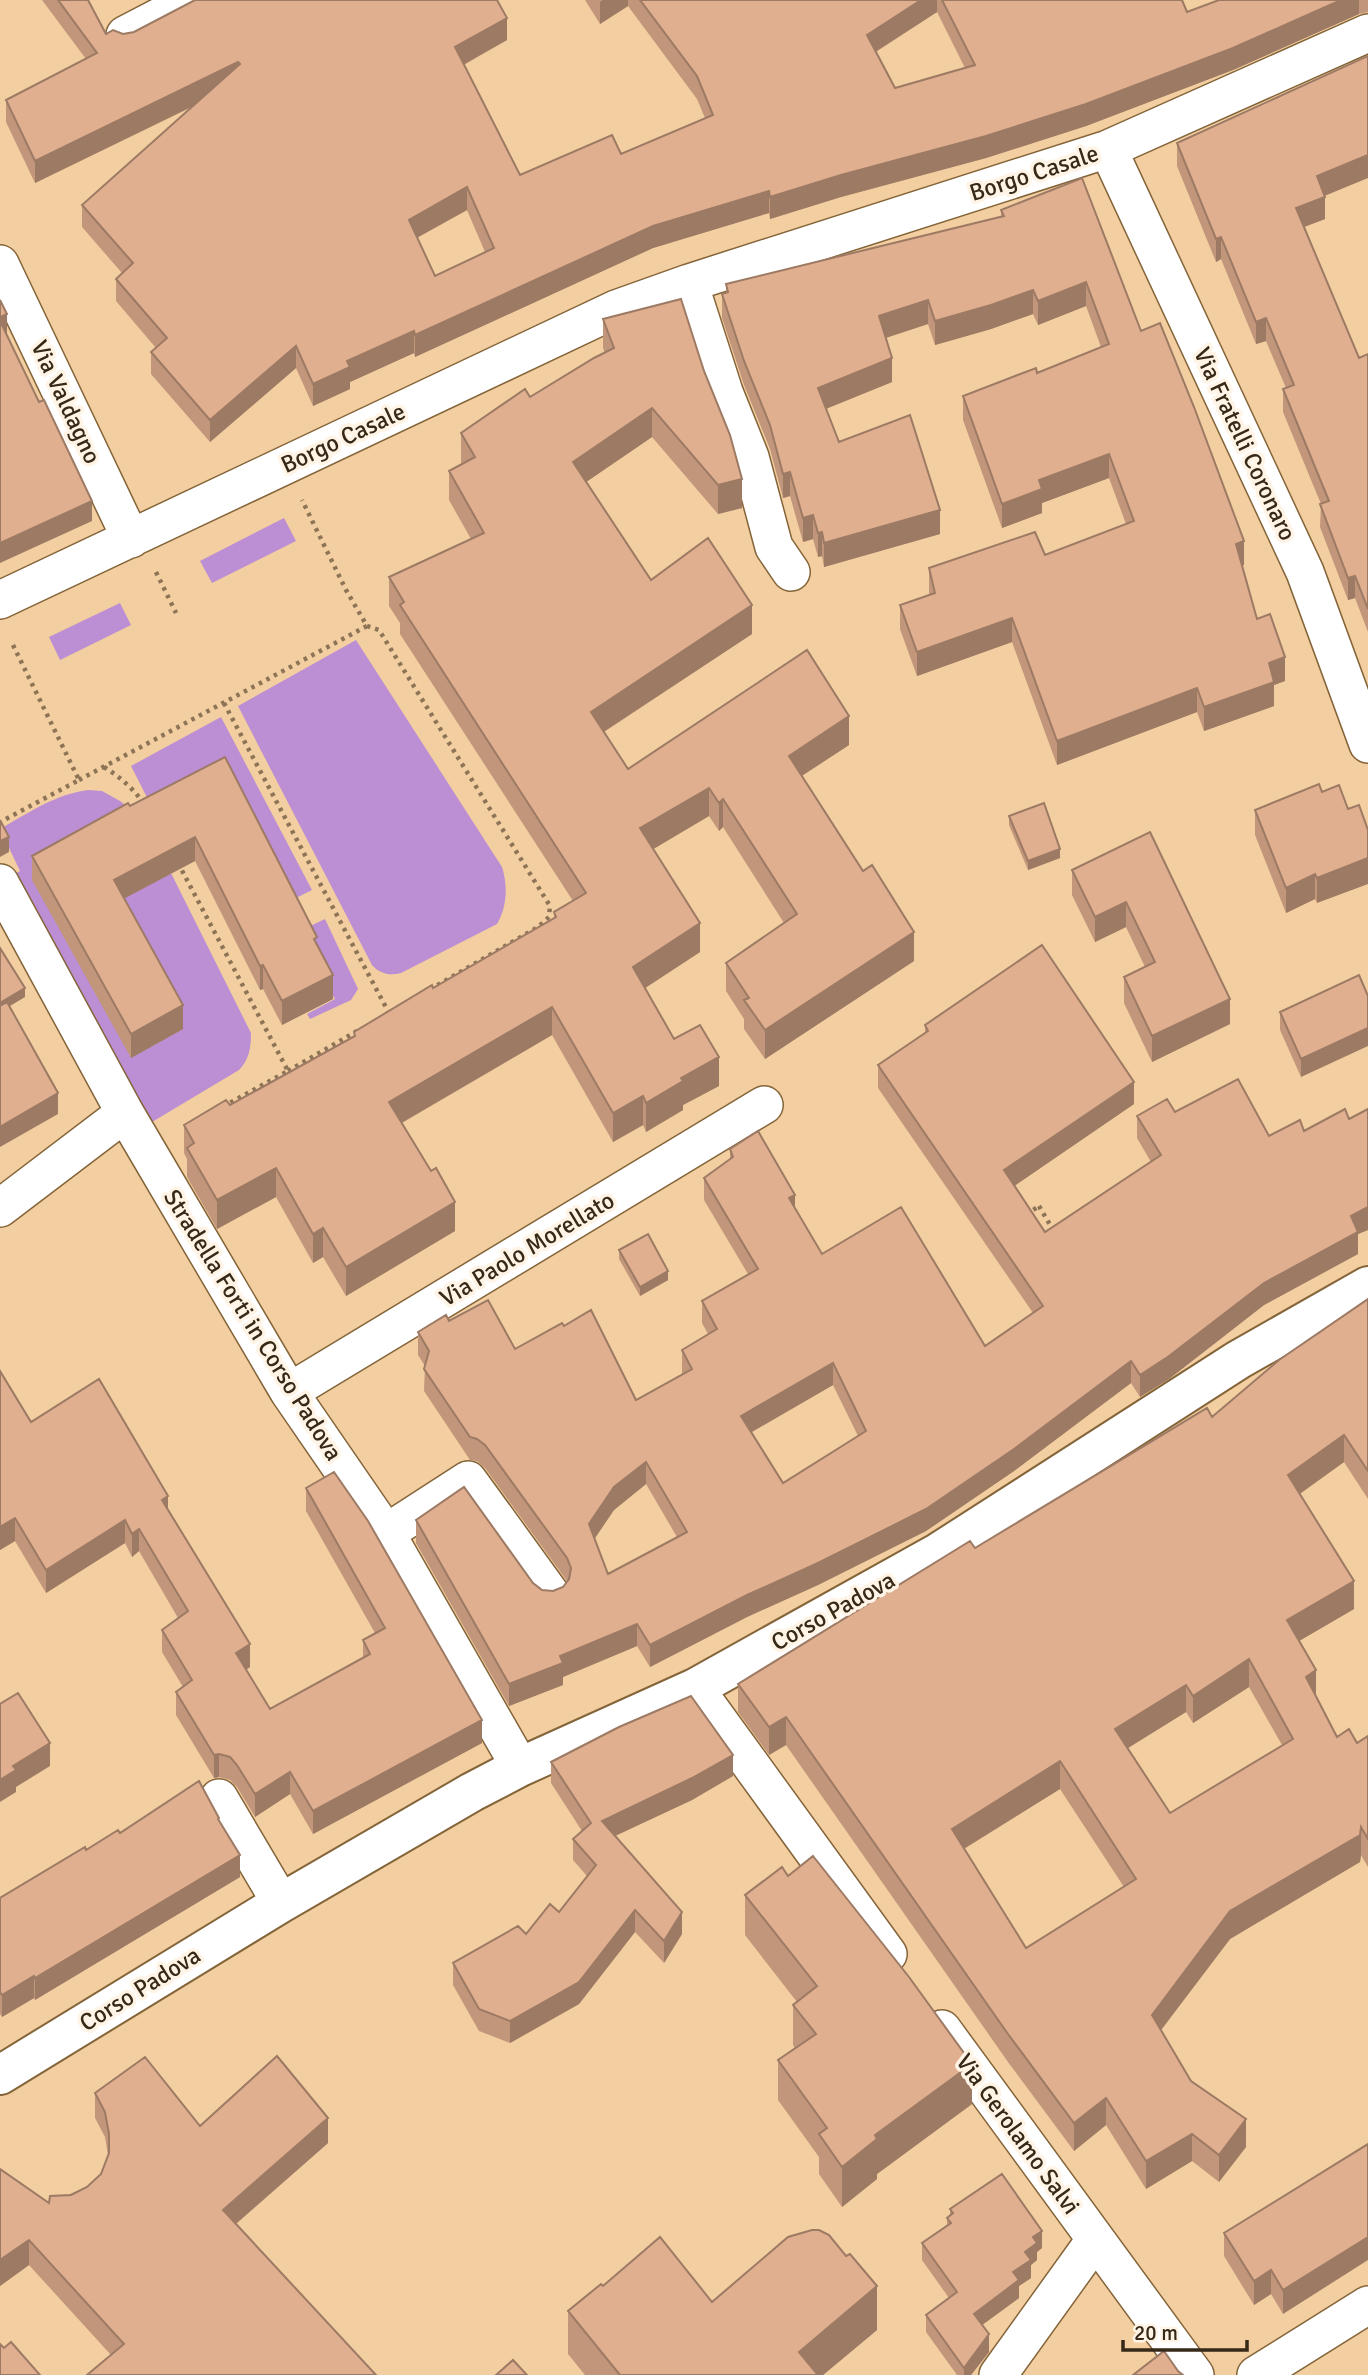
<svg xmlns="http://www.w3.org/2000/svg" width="1368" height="2375" viewBox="0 0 1368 2375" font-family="Signika,sans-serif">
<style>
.green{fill:#bc8ed3}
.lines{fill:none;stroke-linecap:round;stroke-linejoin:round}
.minor-casing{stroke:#846439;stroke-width:40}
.tertiary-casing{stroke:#846439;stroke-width:42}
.path{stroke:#8d7456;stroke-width:4.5;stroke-dasharray:3.5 5;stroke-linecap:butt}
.minor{stroke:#fff;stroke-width:37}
.tertiary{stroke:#fff;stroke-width:38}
.wall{fill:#c1967b;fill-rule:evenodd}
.shaded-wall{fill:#9d7a64}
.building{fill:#e0af8f;stroke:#9d7a64;stroke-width:2;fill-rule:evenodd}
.labels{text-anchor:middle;stroke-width:7;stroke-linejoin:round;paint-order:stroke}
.street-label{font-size:24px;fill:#372917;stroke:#fff4e6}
</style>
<rect width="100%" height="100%" fill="#f2cea0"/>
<path class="green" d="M284,518L296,541L212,583L200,561Z
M120,603L131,625L60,660L49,637Z
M356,640L502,867C508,886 507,907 497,924L401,973C390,976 380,974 372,965L238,706Z
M221,717L312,890L288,902L156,815L131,766Z
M88,790L102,791L120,801L134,812L165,861L251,1033C251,1048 249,1060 239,1070L142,1128L4,880L20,871L0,829C28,813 56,794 88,790Z
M325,919L358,989L351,1000L310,1019L307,1014L335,999L315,963L302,930Z"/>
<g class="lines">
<defs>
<path id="minor" d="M125,35L192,0
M1108,149L1305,572L1368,744
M0,264L131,539
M689,283L724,392L750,457L774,547L791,572
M0,600L616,309L689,283L1108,149L1368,33
M0,883L125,1113L289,1392L386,1533L520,1767
M0,1208L125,1113
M289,1392L764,1105
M386,1533L468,1480L550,1593
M695,1688L888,1954
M219,1798L281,1903
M942,2029L1195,2375
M998,2375L1095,2240
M1256,2375L1368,2305"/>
<path id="tertiary" d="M0,2075L281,1903L472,1792L520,1767L695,1688L939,1552L1238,1360L1368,1286"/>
</defs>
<use href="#minor" class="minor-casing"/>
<use href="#tertiary" class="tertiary-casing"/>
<path class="path" d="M156,572L176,613
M367,626L379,630L550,906L549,917L538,927L429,990
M224,703L389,1013
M104,767C120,777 133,788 144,804
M79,780L367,626L346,590L302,500
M6,819L79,780L12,643
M178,863L288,1071L226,1105
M288,1071L357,1031
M1039,1206L1056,1235L1039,1246L1021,1218Z"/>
<use href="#minor" class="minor"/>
<use href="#tertiary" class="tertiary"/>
</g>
<path class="wall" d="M42,0H88L106,34L507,40L464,65L520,175L621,154L705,118L697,99L628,6L600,24L585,0H1182L1187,12L1219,0H1368V12L1359,14L1233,70L1086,126L986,158L841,197L770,219L769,213L653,248L415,357L414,353L350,382V389L313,406L296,368L210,442L151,374V352L156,348L116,301V279L122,273L82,227V205L192,107L35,183L6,122V100L86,59ZM937,12L965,68L895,88L876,52ZM467,210L485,252L435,276L417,238Z
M1177,143L1325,196V219L1304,227L1359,358L1368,354V632L1355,598L1348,600L1320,527L1321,504L1283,412V389L1286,388L1266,341L1256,344L1221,259L1216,262L1177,166Z
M1001,210L1141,331L1244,565L1242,566L1257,619L1285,681L1274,685V706L1204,731L1197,712L1057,765L1012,642L917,676L900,629V605L929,595V568L1045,555L1126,524L1109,478L1042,503V513L1002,528L963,420V396L1037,373L1101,347L1086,306L1038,325L1033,314L991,329L935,345L928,324L886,338L892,382L826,409L839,442L940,534L824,567L822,556L818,557L813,539L803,542L790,496L783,498L770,449L744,385L722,318V294L726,293V284L1001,217Z
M603,319L742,508L718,514L652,437L586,482L651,580L752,634L604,732L628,769L849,745L802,776L914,961L765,1059L744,1029V1019L726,991V963L784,923L723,827L719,831L709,816L653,849L700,952L645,988L674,1039L719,1086L683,1105V1110L646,1132L643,1125L613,1142L552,1035L402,1123L455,1231L346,1296L323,1257L313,1263L276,1197L217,1229L187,1177V1159L184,1153V1125L230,1105L354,1037V1032L433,988L554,918V912L573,901L400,634V623L389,606V577L471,539L449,500V471L462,464L461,462V433L530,397L605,353L603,348Z
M225,757L317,944L333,999L282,1025L263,989L260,990L195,861L124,898L183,1029L131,1058L32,880V856Z
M1322,792L1348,809L1317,903L1315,899L1286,913L1255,835V810Z
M1009,816L1060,858L1028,870L1009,825Z
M1150,832L1230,1024L1152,1062L1124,1003V977L1145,967L1126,927L1095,942L1072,895V870Z
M1368,996L1301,1077L1280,1030V1012Z
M925,1025L1134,1104L1014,1186L1045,1232L1151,1162L1137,1138V1116L1175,1112L1269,1136L1304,1131L1349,1119L1368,1109V1230L1358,1234V1254L1264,1305L1169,1379L1140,1397L1131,1383L1014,1471L926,1531L818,1585L747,1617L650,1667L637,1646L563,1677V1685L509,1706L416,1543V1520L533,1583L542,1590L553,1591L563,1587L567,1581L485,1468L477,1461L470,1460L424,1391L425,1366L418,1355V1332L449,1321L636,1400L682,1374V1350L708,1334L702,1323V1301L748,1274L704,1200V1178L730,1159V1149L795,1208L822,1254L985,1346L1033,1313L878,1088V1065L925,1033ZM833,1385L858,1436L783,1483L752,1432ZM646,1484L677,1537L608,1574L594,1539L614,1510Z
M619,1250L668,1280L640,1296L619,1259Z
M1368,1299V1499L1344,1462L1300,1494L1354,1609L1299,1641L1316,1697L1337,1737L1357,1743L1368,1736V1867L1361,1855L1360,1862L1230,1939L1161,2030L1191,2081L1246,2147L1219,2182L1192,2161L1146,2189L1106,2125L1074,2151L1008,2062L786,1745L769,1755L738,1712V1684L975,1548L1212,1417ZM1249,1687L1282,1745L1170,1813L1128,1748L1186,1712L1193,1723ZM1060,1789L1124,1887L1026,1948L964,1849Z
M0,1371L31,1422L168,1510L250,1667L246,1670L270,1709L363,1658V1640L375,1633L306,1511V1488L482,1743L313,1834L290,1794L255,1817L237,1787L230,1780L219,1777L214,1778L176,1715V1692L183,1687L162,1652V1630L178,1618L139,1551L132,1557L125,1543L46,1593L15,1541L0,1550Z
M551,1762L733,1776L692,1800L615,1836L682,1934L664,1963L635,1932L579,2004L510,2043L479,2031L453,1985V1963L526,1934L559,1912L587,1876L573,1860V1839L582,1831L551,1783Z
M219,1821L240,1877L35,2000L34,1998L2,2017L0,2014V1898L86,1850L120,1833Z
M745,1895L972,2104L877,2174V2179L842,2207L819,2174V2157L778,2100V2060L795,2048L793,2045V2005L797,2002L745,1935Z
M95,2093L200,2126L328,2143L236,2224L376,2375L111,2355L29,2265L0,2286L49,2203L87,2187L101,2174L108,2155L105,2137L95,2118Z
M1368,2144L1283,2314L1271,2294L1254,2305L1224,2256V2233Z
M950,2209L1042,2248L1037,2252V2260L1031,2265V2278L1019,2286V2298L982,2325L989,2352L971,2375H957L926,2332V2315L949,2298L922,2260V2243L947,2225V2218L950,2216Z
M603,2286L712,2302L877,2330L823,2375H585L568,2354V2311Z"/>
<path class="shaded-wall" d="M603,0H628V6L600,24V2Z
M921,0H937V12L867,57V35Z
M1341,0H1359V14L1233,70L1086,126L986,158L841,197L770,219V197Z
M507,18V40L455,69V47Z
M238,62V84L35,183V161Z
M1368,155V178L1317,199V176Z
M467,187V210L409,242V220Z
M769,191V213L653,248L415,357V335L653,226Z
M1325,197V219L1296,230V208Z
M1221,237V259L1216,262V239Z
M1086,282V306L1038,325V301Z
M1033,290V314L991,329L935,345V321Z
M928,300V324L879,340V316Z
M7,314V334L0,337V317Z
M1266,318V341L1256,344V322Z
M414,331V353L350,382V389L313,406V384L347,361Z
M296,346V368L210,442V420Z
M892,358V382L818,412V388Z
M652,408V437L573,491V462Z
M1109,454V478L1042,503V513L1002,528V504L1039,480Z
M790,472V496L783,498V474Z
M742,479V508L718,514V485Z
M92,501V521L0,563V543Z
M940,510V534L824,567V543Z
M813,515V539L803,542V518Z
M822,532V556L818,557V533Z
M1244,541V565L1236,568V544Z
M1355,576V598L1348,600V578Z
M752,605V634L591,740V712Z
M1012,618V642L917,676V652Z
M1285,657V681L1274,685V706L1204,731V707L1269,663Z
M1197,688V712L1057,765V741Z
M849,716V745L789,784V756Z
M709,788V816L640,857V828Z
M723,799V827L719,831V803Z
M9,837V852L0,857V841Z
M195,837V861L114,904V880Z
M1060,849V858L1028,870V861Z
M1368,858V884L1317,903V878Z
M1315,874V899L1286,913V888Z
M1126,902V927L1095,942V917Z
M700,923V952L633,996V967Z
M914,932V961L765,1059V1030Z
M263,965V989L260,990V966Z
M333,975V999L282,1025V1001Z
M25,988V997L0,1012V1003Z
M1230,999V1024L1152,1062V1036Z
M183,1005V1029L131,1058V1034Z
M552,1007V1035L389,1130V1102Z
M1368,1028V1046L1301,1077V1059Z
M719,1057V1086L683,1105V1110L646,1132V1103L681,1078Z
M1134,1082V1104L1004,1193V1170Z
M58,1093V1114L0,1147V1127Z
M643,1096V1125L613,1142V1113Z
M276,1168V1197L217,1229V1200Z
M795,1195V1217L789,1198Z
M455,1202V1231L346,1296V1267Z
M1368,1207V1230L1358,1234V1254L1264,1305L1169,1379L1140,1397V1375L1351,1216Z
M323,1228V1257L313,1263V1234Z
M668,1271V1280L640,1296V1287Z
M1131,1361V1383L1014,1471L926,1531L818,1585L747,1617L650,1667V1645Z
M833,1363V1385L741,1438V1416Z
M1344,1435V1462L1288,1502V1475Z
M646,1462V1484L614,1510L589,1547V1524L614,1487Z
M168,1496V1519L162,1500Z
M15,1518V1541L0,1550V1527Z
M125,1520V1543L46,1593V1570Z
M139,1529V1551L132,1557V1534Z
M1354,1581V1609L1287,1648V1620Z
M637,1624V1646L563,1677V1685L509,1706V1684L560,1656Z
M250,1644V1667L236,1676V1653Z
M1249,1659V1687L1193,1723V1696Z
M1316,1670V1697L1306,1677Z
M1186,1685V1712L1115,1756V1729Z
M786,1717V1745L769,1755V1727Z
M482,1720V1743L313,1834V1811Z
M50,1743V1766L16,1787V1792L0,1802V1780L13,1766Z
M219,1754V1777L214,1778V1755Z
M733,1755V1776L692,1800L602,1842V1821Z
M1060,1761V1789L952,1856V1829Z
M290,1772V1794L255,1817V1794Z
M1361,1827V1855L1360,1862L1230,1939L1152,2042V2015L1230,1911Z
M240,1855V1877L35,2000V1978Z
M635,1910V1932L579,2004L510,2043V2021Z
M682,1912V1934L664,1963V1941Z
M34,1976V1998L2,2017V1995Z
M972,2064V2104L877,2174V2179L842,2207V2167L875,2135Z
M1106,2098V2125L1074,2151V2123Z
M328,2118V2143L223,2235V2210Z
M1246,2119V2147L1219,2182V2155Z
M1192,2134V2161L1146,2189V2161Z
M1042,2231V2248L1037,2252V2260L1031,2265V2278L1019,2286V2298L974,2331V2314L1013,2272L1033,2237Z
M1368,2237V2260L1283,2314V2290Z
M29,2240V2265L0,2286V2260Z
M1271,2270V2294L1254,2305V2281Z
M877,2286V2330L823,2375H799V2352Z
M989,2334V2352L971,2375H964V2368Z"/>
<path class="building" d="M58,0H88L106,34L113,30L123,34L134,32L195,0H497L507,18L455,47L520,175L612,135L621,154L713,115L697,76L640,0H921L867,35L895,88L975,65L942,0H1182L1187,12L1219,0H1341L1233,48L1086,104L986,136L841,175L770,197L769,191L653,226L415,335L414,331L347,361L350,367L313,384L296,346L210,420L151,352L167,338L116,279L133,263L82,205L240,64L238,62L35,161L6,100L97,53ZM467,187L494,248L435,276L409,220Z
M1368,56V155L1317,176L1325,197L1296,208L1359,358L1368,354V609L1355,576L1348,578L1320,504L1329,501L1283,389L1294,385L1266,318L1256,322L1221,237L1216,239L1177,143Z
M1082,178L1141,331L1160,323L1194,407L1244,541L1236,544L1257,619L1270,614L1285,657L1269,663L1274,682L1204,707L1197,688L1057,741L1012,618L917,652L900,605L935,593L929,568L1035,532L1045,555L1134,521L1109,454L1039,480L1042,489L1002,504L963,396L1036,368L1037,373L1109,344L1086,282L1038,301L1033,290L991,305L935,321L928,300L879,316L892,358L818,388L839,442L910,415L940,510L824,543L822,532L818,533L813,515L803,518L790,472L783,474L770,425L744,361L722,294L728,292L726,284L1004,216L1001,210Z
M681,299L704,371L730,435L742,479L718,485L652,408L573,462L651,580L708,538L752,605L591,712L628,769L807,650L849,716L789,756L863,871L872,865L914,932L765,1030L744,1000L749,998L726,963L797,914L723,799L719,803L709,788L640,828L700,923L633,967L674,1039L700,1025L719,1057L681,1078L683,1081L646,1103L643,1096L613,1113L552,1007L389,1102L431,1171L436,1168L455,1202L346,1267L323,1228L313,1234L276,1168L217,1200L187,1148L194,1143L184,1125L226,1100L230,1105L355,1036L354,1032L432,985L433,988L556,917L554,912L586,893L400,605L404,602L389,577L484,533L449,471L475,457L461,433L525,389L530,397L594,358L614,348L603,319Z
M0,300L7,314L0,317Z
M0,321L39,402L44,400L92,501L0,543Z
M225,757L317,937L314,939L333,975L282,1001L263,965L260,966L195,837L114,880L183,1005L131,1034L32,856L128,803L130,806Z
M1319,784L1322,792L1339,785L1348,809L1359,805L1368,830V858L1317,878L1315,874L1286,888L1255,810Z
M1044,803L1060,849L1028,861L1009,816Z
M0,820L9,837L0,841Z
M1150,832L1230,999L1152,1036L1124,977L1155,962L1126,902L1095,917L1072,870Z
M1042,945L1134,1082L1004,1170L1045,1232L1161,1155L1137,1116L1167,1099L1175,1112L1238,1079L1269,1136L1300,1120L1304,1131L1345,1109L1349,1119L1368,1109V1207L1351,1216L1358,1232L1264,1283L1169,1356L1140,1375L1131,1361L1014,1449L926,1509L818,1563L747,1595L650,1645L637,1624L560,1656L563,1663L509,1684L416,1520L464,1487L533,1583L542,1590L553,1591L563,1587L569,1579L571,1568L567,1558L485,1445L477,1439L470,1437L424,1369L429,1351L418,1332L446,1315L449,1321L488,1300L515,1349L562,1323L564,1326L591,1310L636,1400L692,1369L682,1350L717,1329L702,1301L758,1269L704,1178L733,1157L730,1149L758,1131L795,1195L789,1198L822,1254L901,1207L985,1346L1043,1306L878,1065L928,1031L925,1025ZM833,1363L866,1431L783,1483L741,1416ZM646,1462L687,1532L608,1574L589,1524L614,1487Z
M0,948L25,988L0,1003Z
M1359,975L1368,996V1028L1301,1059L1280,1012Z
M7,1002L58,1093L0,1127V1006Z
M648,1234L668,1271L640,1287L619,1250Z
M1368,1299V1471L1344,1435L1288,1475L1354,1581L1287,1620L1316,1670L1306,1677L1337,1737L1349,1729L1357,1743L1368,1736V1839L1361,1827L1360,1835L1230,1911L1152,2015L1191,2081L1246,2119L1219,2155L1192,2134L1146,2161L1106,2098L1074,2123L1008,2034L786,1717L769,1727L738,1684L970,1541L975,1548L1207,1408L1212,1417L1279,1360ZM1249,1659L1293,1739L1170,1813L1115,1729L1186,1685L1193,1696ZM1060,1761L1136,1879L1026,1948L952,1829Z
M0,1371L31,1422L99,1379L168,1496L162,1500L250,1644L236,1653L270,1709L370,1654L363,1640L385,1628L306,1488L334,1472L368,1521L482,1720L313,1811L290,1772L255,1794L237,1765L230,1757L219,1754L214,1755L176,1692L192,1680L162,1630L188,1611L139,1529L132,1534L125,1520L46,1570L15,1518L0,1527Z
M18,1693L50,1743L13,1766L16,1770L0,1780V1704Z
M691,1696L733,1755L692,1778L602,1821L682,1912L664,1941L635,1910L579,1982L510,2021L479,2009L453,1963L518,1926L526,1934L550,1904L559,1912L596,1865L573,1839L591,1823L551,1762L619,1727Z
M199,1781L219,1818L218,1819L240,1855L35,1978L34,1976L2,1995L0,1992V1898L85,1847L86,1850L118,1830L120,1833Z
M813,1856L909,1977L972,2064L875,2135L877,2139L842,2167L819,2134L827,2128L778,2060L816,2034L793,2005L817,1986L745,1895L782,1867L788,1876Z
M277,2056L328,2118L223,2210L376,2375H87L124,2344L29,2240L0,2260V2169L49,2203L50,2196L71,2195L87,2187L101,2174L109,2153V2134L105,2112L95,2093L145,2057L200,2126Z
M1368,2144V2237L1283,2290L1271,2270L1254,2281L1224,2233Z
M1002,2174L1042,2231L1033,2237L1037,2243L1025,2252L1031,2260L1013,2272L1019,2280L974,2314L989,2334L964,2368L926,2315L957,2292L922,2243L951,2223L947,2218L953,2213L950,2209Z
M812,2230H819L829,2235L846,2256L850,2254L877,2286L799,2352L818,2375H620L568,2311L601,2284L603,2286L660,2237L712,2302L788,2237Z
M11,2342L40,2375H0V2344L4,2348Z
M1164,2351L1178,2371L1183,2375H1133Z
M513,2360L527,2375H496Z"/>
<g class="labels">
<g class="street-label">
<text transform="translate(1034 173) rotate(-18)" y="8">Borgo Casale</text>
<text transform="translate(66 402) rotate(65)" y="8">Via Valdagno</text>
<text transform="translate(343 438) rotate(-25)" y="8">Borgo Casale</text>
<text transform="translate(1245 444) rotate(65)" y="8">Via Fratelli Coronaro</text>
<text transform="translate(527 1249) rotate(-31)" y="8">Via Paolo Morellato</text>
<text transform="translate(253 1325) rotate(58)" y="8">Stradella Forti in Corso Padova</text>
<text transform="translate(833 1611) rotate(-29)" y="8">Corso Padova</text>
<text transform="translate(140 1989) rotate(-32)" y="8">Corso Padova</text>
<text transform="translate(1018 2134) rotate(54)" y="8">Via Gerolamo Salvi</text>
</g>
</g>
<path d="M1123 2340v10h124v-10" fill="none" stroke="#372917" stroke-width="3.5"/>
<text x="1134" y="2340" font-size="21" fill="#372917" stroke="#fff4e6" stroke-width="5" paint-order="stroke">20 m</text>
</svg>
